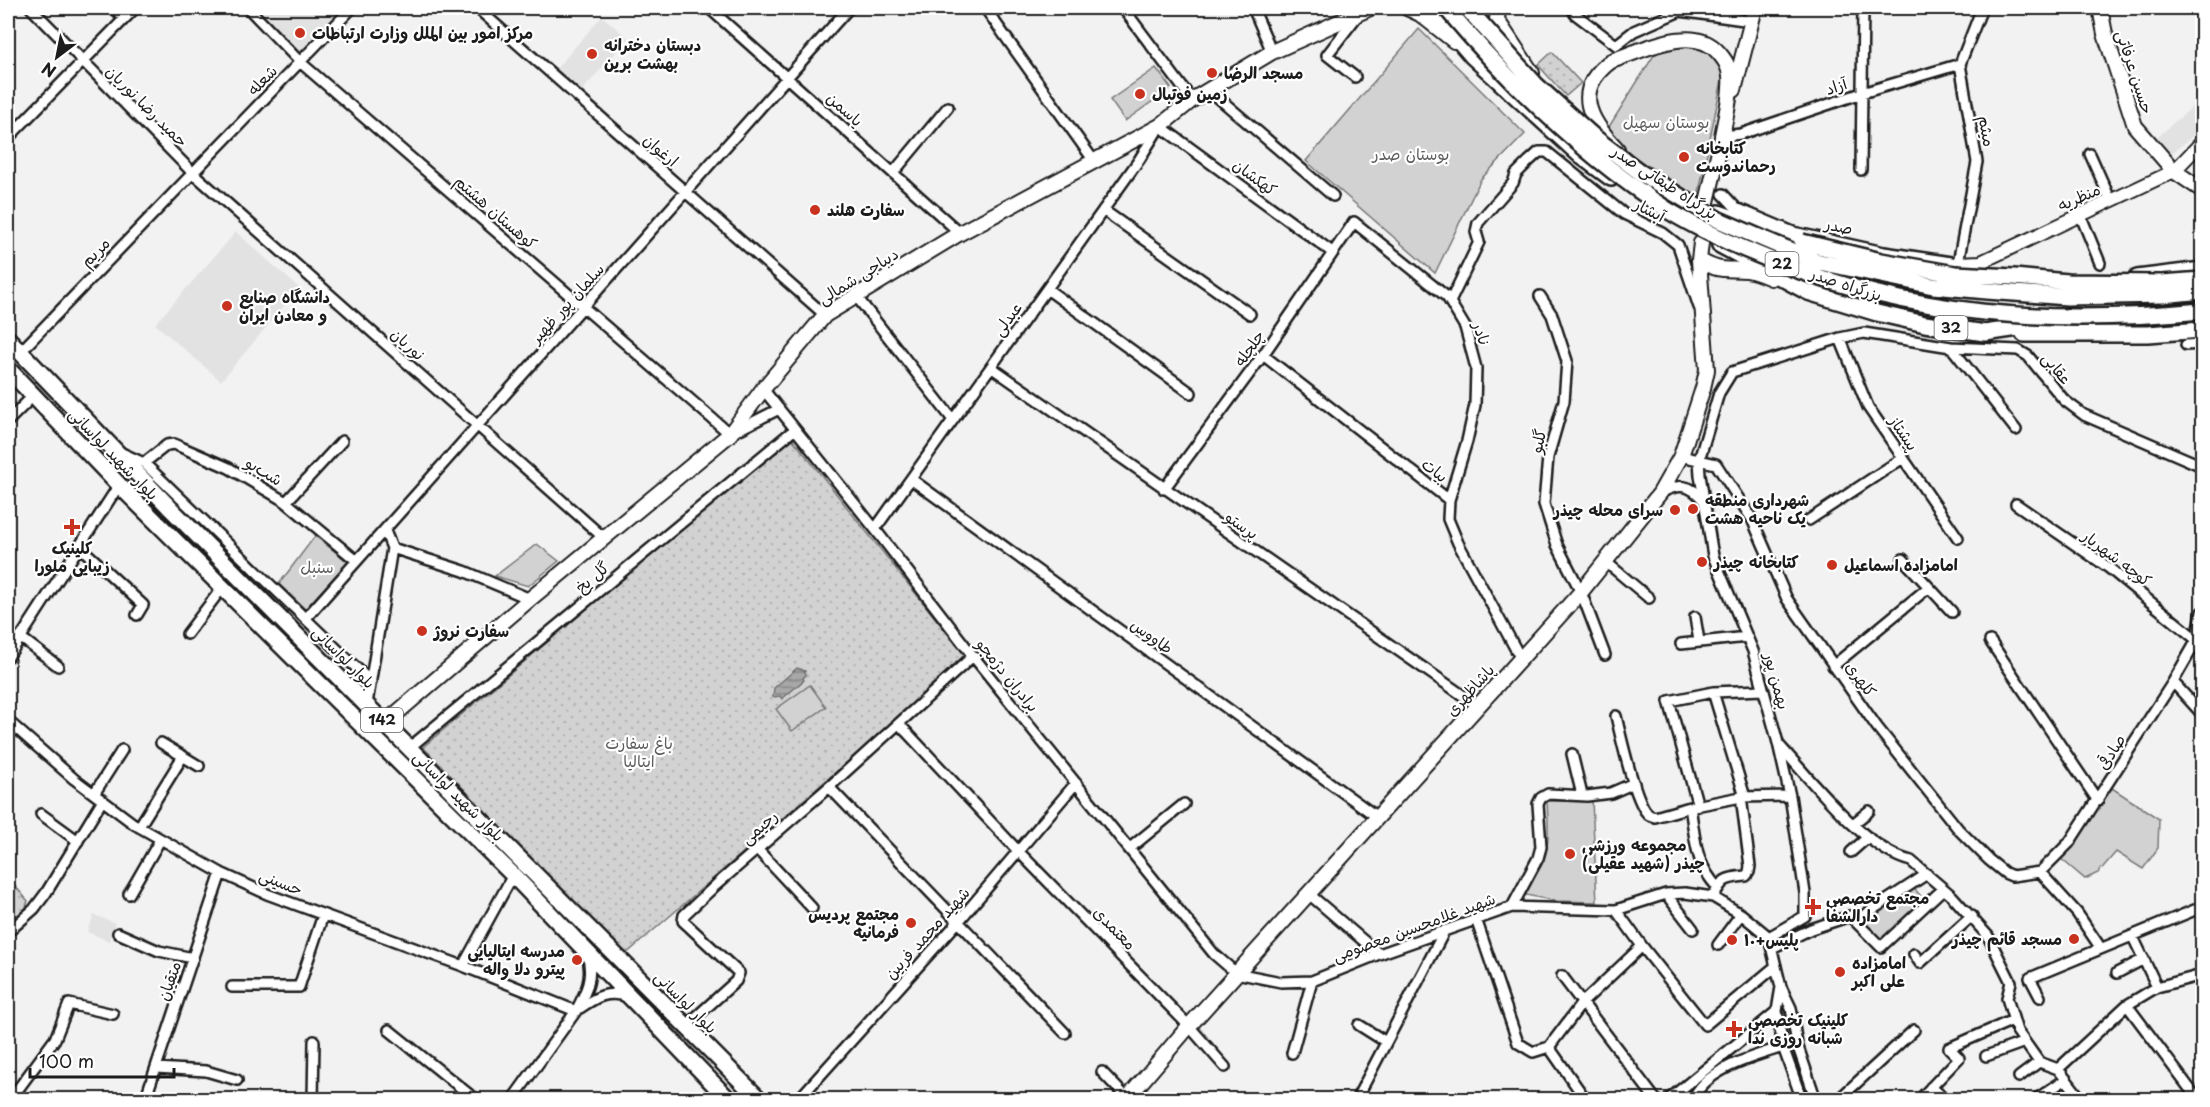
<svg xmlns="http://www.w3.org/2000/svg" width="2210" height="1107" viewBox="0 0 2210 1107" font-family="'Playpen Sans','Playpen Sans Arabic',sans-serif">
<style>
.built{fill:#e2e2e2}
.grass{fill:url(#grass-dots);stroke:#777;stroke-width:1.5}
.park{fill:#d2d2d2;stroke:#777;stroke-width:1.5}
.water{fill:url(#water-rules);stroke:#707070;stroke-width:1.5}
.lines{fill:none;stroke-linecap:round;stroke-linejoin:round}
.minor-casing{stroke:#1c1c1c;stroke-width:14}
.tertiary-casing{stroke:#1c1c1c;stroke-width:16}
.secondary-casing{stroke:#1c1c1c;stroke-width:18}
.primary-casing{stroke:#1c1c1c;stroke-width:20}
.trunk-casing{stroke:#1c1c1c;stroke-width:20}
.minor{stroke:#fff;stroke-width:9}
.tertiary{stroke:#fff;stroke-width:12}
.secondary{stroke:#fff;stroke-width:14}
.primary{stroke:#fff;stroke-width:15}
.trunk{stroke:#fff;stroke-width:15}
.trunk-bridge-casing{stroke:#1c1c1c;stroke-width:20;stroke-linecap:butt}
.trunk-bridge{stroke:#fff;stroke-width:15}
.poi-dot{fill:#c8321e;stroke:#fff;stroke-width:2}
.labels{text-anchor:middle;stroke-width:4.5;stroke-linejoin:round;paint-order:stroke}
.shield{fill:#fff;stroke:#606060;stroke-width:1.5}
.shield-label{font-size:15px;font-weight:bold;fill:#1c1c1c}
.poi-label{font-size:16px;font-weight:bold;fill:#1c1c1c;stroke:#fff;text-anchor:start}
.street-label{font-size:16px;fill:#1c1c1c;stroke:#fff}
.park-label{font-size:16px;fill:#5c5c5c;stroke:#fff}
</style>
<defs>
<pattern id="grass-dots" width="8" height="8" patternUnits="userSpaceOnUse" patternTransform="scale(1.5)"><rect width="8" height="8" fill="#d2d2d2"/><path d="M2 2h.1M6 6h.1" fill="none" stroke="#b4b4b4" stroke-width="1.8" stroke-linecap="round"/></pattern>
<pattern id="water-rules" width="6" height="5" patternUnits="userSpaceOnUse" patternTransform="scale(1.5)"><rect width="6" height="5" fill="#a8a8a8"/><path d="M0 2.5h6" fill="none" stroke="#888"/></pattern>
</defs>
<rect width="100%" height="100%" fill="#f2f2f2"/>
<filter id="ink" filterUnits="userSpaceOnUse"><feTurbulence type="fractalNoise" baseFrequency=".0167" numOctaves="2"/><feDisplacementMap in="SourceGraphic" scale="12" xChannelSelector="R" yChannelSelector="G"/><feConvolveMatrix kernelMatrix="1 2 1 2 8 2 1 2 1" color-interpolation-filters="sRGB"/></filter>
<g filter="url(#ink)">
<path class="built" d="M251,8H349L300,59Z
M602,16L628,38L581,92L556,69Z
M2198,102L2202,108V128L2171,154L2157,137Z
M236,232L299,288L221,381L155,324Z
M94,915L115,923L109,941L87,932Z"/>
<path class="grass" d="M1552,52L1581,83L1566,96L1538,65Z
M791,437L967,658L625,955L423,747Z
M8,878L28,901L25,910L8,922Z"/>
<path class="park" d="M1419,29L1525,134L1481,179L1435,273L1306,161Z
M1697,45C1712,52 1718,59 1723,75L1698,197L1635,158L1607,130L1654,55L1669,46Z
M1156,68L1171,88L1125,121L1110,100Z
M315,536L348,562L305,609L279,584Z
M537,544L559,561L528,586L495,576Z
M810,685L826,707L792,731L776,709Z
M2112,788L2159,819L2158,848L2143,869L2116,852L2098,873L2085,879L2060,858Z
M1547,801H1592L1597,902L1555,901L1526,895C1527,883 1536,876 1541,866C1551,847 1548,822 1547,801Z
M1912,886L1926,902L1882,943L1860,920Z"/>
<path class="water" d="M797,668L805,671L806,675L803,678L804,680L782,699L780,696L773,697L774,688Z"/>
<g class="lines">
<defs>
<path id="minor" d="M31,8L193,173L604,538
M114,8L124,18
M248,8L300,62L730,434L779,409
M477,8L825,315
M709,8L960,233
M985,8L1094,161
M1123,8L1192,100
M1253,8L1272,52
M1572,8L1575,14L1616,45L1634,31L1680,11L1751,21
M1355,77L1327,55L1358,15
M1208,89L1333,196
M1722,136L1741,134L1862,93L1960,64
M8,138L135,8
M2090,154L2111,201
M1861,170L1863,8
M893,173L948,107
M1723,194L1736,208L1793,232L1884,252L1958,263L1977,162L1960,64L1982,8
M1103,210L1250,314
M2080,214L2100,263
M1047,289L1191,393
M856,296L953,420
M1540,296L1552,315L1567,361L1564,401L1548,457L1544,504L1557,545L1581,592L1605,655
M1450,302L1479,242L1476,232L1478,223L1513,183L1516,174L1529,161L1539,152H1547L1624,214L1663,233L1678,245L1699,307
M1840,338L1868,407L1958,538
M2186,345L2202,344
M1951,347L2016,430
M20,352L352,8
M1263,355L1449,500
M991,367L1478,706
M763,389L875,529L973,656L1214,954L1236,973L1281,982L1312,981L1379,954L1512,907L1616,910L1666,894L1685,893L1713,897L1741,914L1769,937
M8,421L33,396
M122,453L144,463L371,682
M1681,456L1716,464L1752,519L1787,599L1877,727L1959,830L1989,860L2005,873L2012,876L2040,872
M144,463L167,445L174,444L229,468L286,502L357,561
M911,479L1377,817
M1164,489L1263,355L1354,222L1447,297L1465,327L1476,368L1475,405L1467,441L1449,500L1448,519L1458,543L1521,659
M1661,493C1678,483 1691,484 1703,500
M286,502L342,441
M2016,504L2109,568L2197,640
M1809,520L1903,458
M875,529L1139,160L1160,126L1332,252
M79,546L143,605L137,615
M392,548L464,571L530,599
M1903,559L1952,612
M1606,562L1649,598
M1695,617L1699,641
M306,618L849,8
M187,634L222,588
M20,637L58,666
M1990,641L2098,801
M1681,644L1747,637
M8,657L119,485
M1833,666L1929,587
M2173,682L2202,714
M1713,692L1745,797
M367,704L392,548L385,531
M1616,716C1621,737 1634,798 1647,813C1649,816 1652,816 1655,817L1690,807L1741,797L1790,796
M8,721L74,779L134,824L221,873L267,894L463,966L576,1011
M899,724L1019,852L1189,1026L1225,1067
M161,743L199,766
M1779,745C1811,780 1865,850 1911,861L1952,896L1988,936L2011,982L2007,998L2017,1031L2039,1062L2058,1069L2082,1100
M409,748L795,429
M1572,754L1582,795
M829,787L1065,1033
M94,794L122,750
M1698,806L1669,701L1713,692L1763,690
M1690,807C1696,841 1694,862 1718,888
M41,814L78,841
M1853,824L1869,811
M139,827L183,756
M757,849L812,908
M1129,849L1184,804
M1851,852L1868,837
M2040,872L2069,843L2173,682L2197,640L2202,612
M2040,872L2077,913L2100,947
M129,894L160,840
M1309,894L1379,954
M1666,894L1693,929
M1713,897C1723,879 1724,878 1746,876L1749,872L1750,866L1741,797
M1512,907L1538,858L1541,847L1538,804L1541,798L1548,794L1587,796L1611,793L1634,783
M1616,910L1642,946L1705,1025L1776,966
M1805,916V893L1790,796L1778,743L1753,651L1713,556L1700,475L1699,460L1719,393L1732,372L1840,338L1864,333L1951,347L2018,350L2028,356L2064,400L2084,415L2202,466
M1476,919L1518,1043L1533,1052L1549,1047
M1855,921L1927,874
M8,932L34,909L46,893L102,801
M118,933L159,951L193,958
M1769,937L1805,916
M2133,937L2157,987
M1770,942L1781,987L1791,1008L1797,1044L1816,1100
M1718,945L1741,914
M1772,948L1811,929L1850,916L1881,947L1943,889
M1914,954L1920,963L1972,916
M463,966L513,875
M2117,973L2144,959
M1562,976L1656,1100
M232,987H299L323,915
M1781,987L1777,1011L1783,1047L1802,1100
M2040,997L2030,978L2202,907
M2127,1005L2193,1093
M580,1008C596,997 608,990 628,997
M1359,1025L1386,1042
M685,1027L736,981L739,973L683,921L684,915L716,885L829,787L973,656
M389,1030L476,1100
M1549,1047L1582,1003L1642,946
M1549,1047L1586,1100
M1292,1053L1312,981
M1986,1056L2025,1042
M156,1068L206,1071L237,1080
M2058,1069L2127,1005L2157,987L2202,975
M1102,1072L1127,1098
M2019,1077L2039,1062
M1931,1087L1946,1100
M10,1100L55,1039L69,1004L113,1014
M145,1100L221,873
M313,1100L314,1041
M512,1100L576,1011C586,992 594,977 587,955
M798,1100L958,922L1076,783
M1356,1100L1445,930
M1668,1100L1777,1011
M1693,1100C1704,1069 1755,1056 1783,1047
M1838,1100L1914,1030
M1919,1100L1959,1058L1949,1048L2013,1020
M2035,1100L2066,1079
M2199,1100L2202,1097"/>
<path id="tertiary" d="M1958,263L1981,262L2174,171L2202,142"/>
<path id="secondary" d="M1407,8L1420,14L1454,41
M1498,8L1497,20L1532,73
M2100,8L2105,34L2135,126L2174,171L2202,190
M1734,90L1755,8
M1617,149C1589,120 1572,90 1611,61C1641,51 1693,23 1718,52C1725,60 1729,66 1730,76C1732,93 1725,119 1722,136
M1707,202L1724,129
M1699,260C1721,273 1725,268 1747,270C1755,271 1764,275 1771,278
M385,723L530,599L730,434L763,389L825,315L960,233L1160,126L1192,100L1272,52L1370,8
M1126,1100L1189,1026L1581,592L1660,493L1681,456L1703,388L1707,370L1699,260L1701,243"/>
<path id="primary" d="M2137,278L2202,270
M8,339L171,509L760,1100
M8,369L119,485L513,875L729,1100"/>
<path id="trunk" d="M1431,8L1473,57L1581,156L1611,178
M1719,213L1802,242
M1720,245L1808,292L1877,313L1925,324L1985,333L2065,321
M2024,334H2148L2202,330"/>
</defs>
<use href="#minor" class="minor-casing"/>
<use href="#tertiary" class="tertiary-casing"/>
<use href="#secondary" class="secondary-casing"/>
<use href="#primary" class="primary-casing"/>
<use href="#trunk" class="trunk-casing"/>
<use href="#minor" class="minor"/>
<use href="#tertiary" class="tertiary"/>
<use href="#secondary" class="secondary"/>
<use href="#primary" class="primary"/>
<use href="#trunk" class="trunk"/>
<defs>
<path id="trunk-bridge" d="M1446,8C1511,85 1584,156 1669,211C1702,231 1736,246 1771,260C1914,317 2051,325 2202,311
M1467,8L1536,85L1595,138L1641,173L1719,220L1815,261L1933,286L1987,291L2067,297L2162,295L2202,291
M1802,242L1881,261L1955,274L2014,277L2067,282L2162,283L2202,280"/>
</defs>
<use href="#trunk-bridge" class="trunk-bridge-casing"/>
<use href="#trunk-bridge" class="trunk-bridge"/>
</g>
</g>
<g class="poi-dot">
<circle cx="300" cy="33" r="6"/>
<circle cx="592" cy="54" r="6"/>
<circle cx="1212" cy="73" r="6"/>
<circle cx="1140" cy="94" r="6"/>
<circle cx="1684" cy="157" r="6"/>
<circle cx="815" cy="210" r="6"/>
<circle cx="227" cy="306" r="6"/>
<circle cx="1693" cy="509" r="6"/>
<circle cx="1675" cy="510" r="6"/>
<path d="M69 518h6v6h6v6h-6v6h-6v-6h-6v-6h6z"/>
<circle cx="1702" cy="562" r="6"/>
<circle cx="1832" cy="565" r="6"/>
<circle cx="422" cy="631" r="6"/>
<circle cx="1570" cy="854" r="6"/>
<path d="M1810 898h6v6h6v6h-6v6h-6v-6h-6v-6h6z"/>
<circle cx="911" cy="923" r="6"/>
<circle cx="2074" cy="939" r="6"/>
<circle cx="1732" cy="940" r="6"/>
<circle cx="577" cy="960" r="6"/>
<circle cx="1840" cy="972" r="6"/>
<path d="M1731 1020h6v6h6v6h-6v6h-6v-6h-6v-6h6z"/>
</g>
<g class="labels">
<g class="shield">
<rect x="1765.5" y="252" width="33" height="24" rx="4.5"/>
<rect x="1934.5" y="316" width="33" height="24" rx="4.5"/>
<rect x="361" y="708" width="42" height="24" rx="4.5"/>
</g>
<g class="shield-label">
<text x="1782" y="269">22</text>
<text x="1951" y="333">32</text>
<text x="382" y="725">142</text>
</g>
<g class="poi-label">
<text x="312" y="39">مرکز امور بین الملل وزارت ارتباطات</text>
<text x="604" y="51">دبستان دخترانه<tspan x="604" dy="18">بهشت برین</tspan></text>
<text x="1224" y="79">مسجد الرضا</text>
<text x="1152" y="100">زمین فوتبال</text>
<text x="1696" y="154">کتابخانه<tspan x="1696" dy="18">رحماندوست</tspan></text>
<text x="827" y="216">سفارت هلند</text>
<text x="239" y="303">دانشگاه صنایع<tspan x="239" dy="18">و معادن ایران</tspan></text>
<text x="1705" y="506">شهرداری منطقه<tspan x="1705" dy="18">یک ناحیه هشت</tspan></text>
<text x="1663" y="516" text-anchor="end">سرای محله چیذر</text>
<text x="72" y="554" text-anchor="middle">کلینیک<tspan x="72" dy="18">زیبایی ملورا</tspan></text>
<text x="1714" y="568">کتابخانه چیذر</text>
<text x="1844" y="571">امامزاده اسماعیل</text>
<text x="434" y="637">سفارت نروژ</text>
<text x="1582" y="851">مجموعه ورزشی<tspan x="1582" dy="18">چیذر (شهید عقیلی)</tspan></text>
<text x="1826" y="904">مجتمع تخصصی<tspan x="1826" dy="18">دارالشفا</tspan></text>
<text x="899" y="920" text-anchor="end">مجتمع پردیس<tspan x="899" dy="18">فرمانیه</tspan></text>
<text x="2062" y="945" text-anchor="end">مسجد قائم چیذر</text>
<text x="1744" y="946">پلیس+۱۰</text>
<text x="565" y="957" text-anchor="end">مدرسه ایتالیایی<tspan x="565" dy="18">پیترو دلا واله</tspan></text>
<text x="1852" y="969">امامزاده<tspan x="1852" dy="18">علی اکبر</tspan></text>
<text x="1748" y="1026">کلینیک تخصصی<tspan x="1748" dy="18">شبانه روزی ندا</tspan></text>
</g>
<g class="street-label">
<text transform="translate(2135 72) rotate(72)" y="6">حسین عرفاتی</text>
<text transform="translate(262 80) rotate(-46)" y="6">شعله</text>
<text transform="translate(1836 86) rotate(-19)" y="6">آزاد</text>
<text transform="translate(147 106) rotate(45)" y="6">حمید رضا نوریان</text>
<text transform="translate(845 109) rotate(42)" y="6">یاسمن</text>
<text transform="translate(1987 131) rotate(80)" y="6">میثم</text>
<text transform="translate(661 150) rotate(41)" y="6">ارغوان</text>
<text transform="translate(1255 177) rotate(36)" y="6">کهکشان</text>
<text transform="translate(1665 182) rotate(33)" y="6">بزرگراه طبقاتی صدر</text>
<text transform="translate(2079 197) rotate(-24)" y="6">منظریه</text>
<text transform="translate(1650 210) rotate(27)" y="6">آبشار</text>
<text transform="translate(496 212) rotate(41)" y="6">کوهستان هشتم</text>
<text transform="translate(1839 226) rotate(12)" y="6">صدر</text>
<text transform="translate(95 252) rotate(-46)" y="6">مریم</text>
<text transform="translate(858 276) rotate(-32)" y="6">دیباجی شمالی</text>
<text transform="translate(1846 284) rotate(18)" y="6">بزرگراه صدر</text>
<text transform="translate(567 303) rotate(-48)" y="6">سلمان پور ظهیر</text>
<text transform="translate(1007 319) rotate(-54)" y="6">عبدلی</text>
<text transform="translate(1482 334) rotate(72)" y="6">نادر</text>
<text transform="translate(408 344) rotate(42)" y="6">نوریان</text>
<text transform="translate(1249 348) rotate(-55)" y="6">چلچله</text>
<text transform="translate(2057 368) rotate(51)" y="6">عقابی</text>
<text transform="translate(1904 433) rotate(56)" y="6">پیشتاز</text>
<text transform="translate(1538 441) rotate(-77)" y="6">گلبو</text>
<text transform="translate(114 454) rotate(46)" y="6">بلوار شهید لواسانی</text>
<text transform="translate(1435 470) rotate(38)" y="6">بیات</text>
<text transform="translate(264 471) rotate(31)" y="6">شب‌بو</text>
<text transform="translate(1242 525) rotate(35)" y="6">پرستو</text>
<text transform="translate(2117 558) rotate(37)" y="6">کوچه شهریار</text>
<text transform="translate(592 577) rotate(-40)" y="6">گل یخ</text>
<text transform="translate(1152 636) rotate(36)" y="6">طاووس</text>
<text transform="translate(344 657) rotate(45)" y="6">بلوار لواسانی</text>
<text transform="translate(1008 675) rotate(51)" y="6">برادران دژمجو</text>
<text transform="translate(1861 679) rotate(54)" y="6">کلهری</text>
<text transform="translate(1777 681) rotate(75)" y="6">بهمن پور</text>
<text transform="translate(1470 690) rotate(-48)" y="6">پاشاظهری</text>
<text transform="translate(2111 752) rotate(-58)" y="6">صادقی</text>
<text transform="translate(459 796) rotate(45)" y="6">بلوار شهید لواسانی</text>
<text transform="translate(759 827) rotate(-41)" y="6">رحیمی</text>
<text transform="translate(281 882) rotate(22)" y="6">حسینی</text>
<text transform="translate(1414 927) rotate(-20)" y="6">شهید غلامحسین معصومی</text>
<text transform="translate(1115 928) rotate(46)" y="6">معتمدی</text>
<text transform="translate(927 933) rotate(-48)" y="6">شهید محمد فربین</text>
<text transform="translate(169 981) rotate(-71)" y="6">متقیان</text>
<text transform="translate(686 1002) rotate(45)" y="6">بلوار لواسانی</text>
</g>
<g class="park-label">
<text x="1666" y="128">بوستان سهیل</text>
<text x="1411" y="160">بوستان صدر</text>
<text x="317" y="573">سنبل</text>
<text x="639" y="749">باغ سفارت<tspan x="639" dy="18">ایتالیا</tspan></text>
</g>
</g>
<rect width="2210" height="1107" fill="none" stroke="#fff" stroke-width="30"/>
<rect x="15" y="15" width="2180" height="1077" fill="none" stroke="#1c1c1c" stroke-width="2" filter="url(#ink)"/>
<g transform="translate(57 57) rotate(212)" stroke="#ffffff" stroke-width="4.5" paint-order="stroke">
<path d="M0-4.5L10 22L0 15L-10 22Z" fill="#1c1c1c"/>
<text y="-9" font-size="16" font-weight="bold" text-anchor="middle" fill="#1c1c1c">N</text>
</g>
<path d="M30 1068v9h144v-9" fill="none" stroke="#1c1c1c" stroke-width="3"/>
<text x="39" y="1068" font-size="18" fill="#1c1c1c" stroke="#ffffff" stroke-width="4.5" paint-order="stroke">100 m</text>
</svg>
